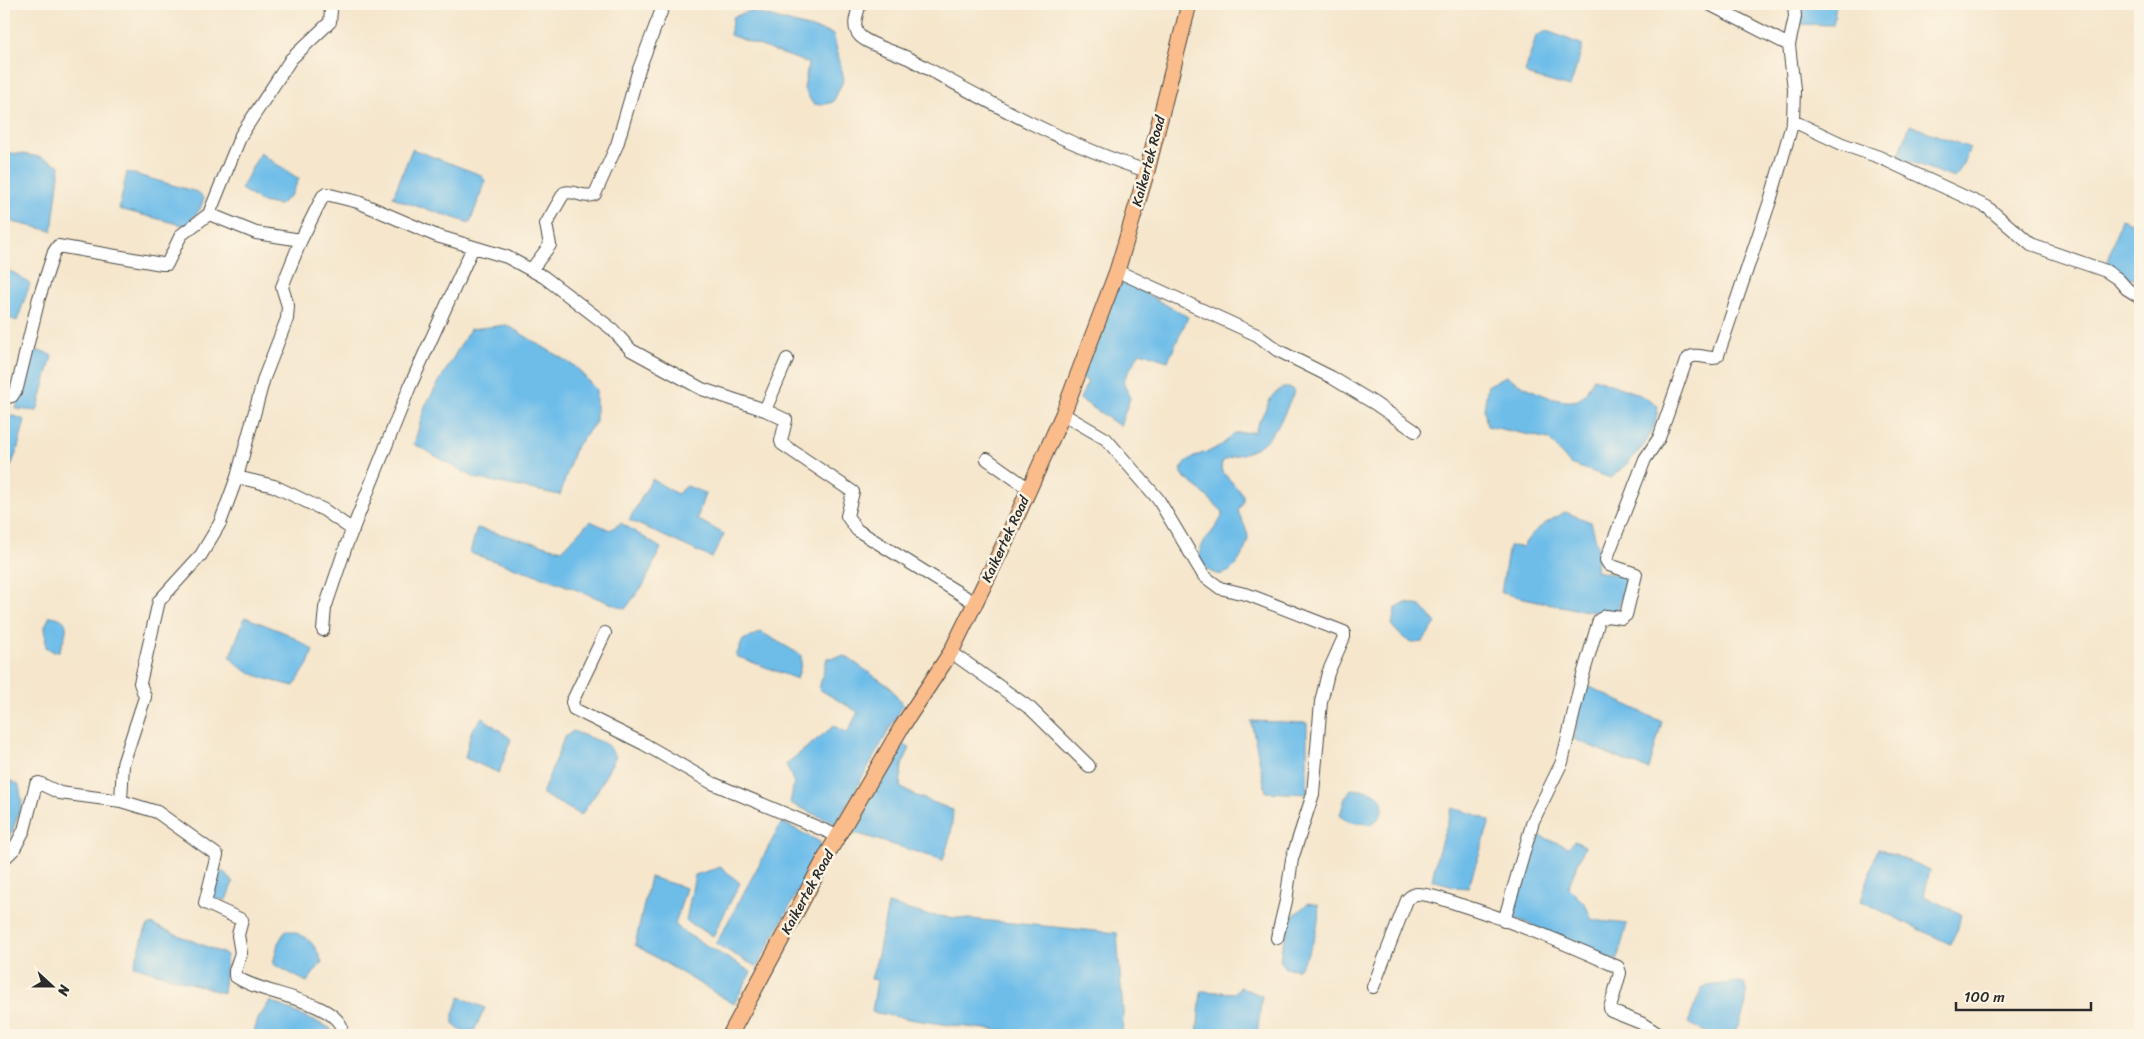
<svg xmlns="http://www.w3.org/2000/svg" width="2144" height="1039" viewBox="0 0 2144 1039" font-family="Sriracha,sans-serif">
<style>
.water{fill:#6ebde9;stroke:#4c748a}
.lines{fill:none;stroke-linecap:round;stroke-linejoin:round}
.minor-casing{stroke:#494743;stroke-width:14}
.major-casing{stroke:#494743;stroke-width:17}
.minor{stroke:#fff;stroke-width:12}
.major{stroke:#fabc8b;stroke-width:15}
.labels{text-anchor:middle;stroke-width:5;stroke-linejoin:round;paint-order:stroke}
.street-label{font-size:14px;fill:#2b2b2b;stroke:#fcf5e5}
</style>
<rect width="100%" height="100%" fill="#fcf5e5"/>
<filter id="ink" filterUnits="userSpaceOnUse"><feTurbulence type="fractalNoise" baseFrequency=".02" numOctaves="2"/><feDisplacementMap in="SourceGraphic" scale="10" xChannelSelector="R" yChannelSelector="G"/><feConvolveMatrix kernelMatrix="1 2 1 2 8 2 1 2 1" color-interpolation-filters="sRGB"/></filter>
<filter id="wash" filterUnits="userSpaceOnUse"><feTurbulence type="fractalNoise" baseFrequency=".0096" numOctaves="4" result="noise"/><feDisplacementMap in="SourceGraphic" scale="20" xChannelSelector="R" yChannelSelector="G"/><feGaussianBlur stdDeviation="1.12" result="paint"/><feColorMatrix in="noise" values="0 0 0 0 0 0 0 0 0 0 0 0 0 0 0 0 0 1.4 0 .05"/><feComposite in="paint" operator="in"/></filter>
<g filter="url(#wash)">
<rect width="100%" height="100%" fill="#f5e6cc"/>
<path class="water" d="M1797,4H1836L1833,25L1801,24L1797,15Z
M750,11L833,34L844,79L833,102L822,105L813,104L804,89L808,63L730,35L733,17Z
M1547,31L1583,45L1570,87L1530,76L1525,72L1536,36Z
M1910,125L1970,148L1959,172L1954,178L1898,157Z
M412,149L481,175L485,181L470,223L404,202L393,197Z
M4,153C23,153 44,156 60,166L52,231L4,220Z
M260,153L299,179L291,195L279,205L261,202L241,189Z
M127,172L197,192L204,198L200,209L186,226L119,209Z
M2121,219L2140,226V281L2105,268Z
M4,269L16,274L30,284L17,321L4,316Z
M1119,279L1188,317L1168,361L1140,352L1123,381L1130,398L1120,426L1080,399L1088,381L1081,378Z
M507,325L576,367L596,390V422L575,448L560,495L475,478L414,444L425,406L470,329Z
M32,350L45,352L52,356L37,411L16,409Z
M1506,376C1521,385 1565,410 1581,398C1586,394 1590,384 1594,378L1638,394L1658,406C1655,441 1635,456 1611,478L1570,464L1549,439L1487,426L1484,409L1488,385Z
M1282,388H1291L1294,392C1284,414 1277,436 1254,449C1244,455 1231,455 1222,462L1221,470L1243,495V502L1238,511C1241,519 1247,529 1248,537C1248,542 1245,550 1242,555C1231,577 1214,582 1199,560C1198,539 1219,531 1223,512L1197,487L1184,477L1181,471C1185,455 1207,454 1220,446C1225,443 1230,437 1235,433L1254,432L1272,396Z
M4,413L25,420L17,451L4,483Z
M652,479L677,494L687,486L705,493L697,519L724,534L712,558L629,520Z
M1565,512L1591,522L1598,548L1596,571L1627,577L1616,615L1575,609L1501,593L1509,546L1523,547C1531,530 1549,521 1565,512Z
M590,521L610,530L621,523L661,548L644,584L625,609L549,579L470,553L477,528L562,550Z
M1406,603L1421,606L1436,623L1422,642C1408,645 1401,636 1392,626L1395,609Z
M50,616C74,618 66,635 59,651L54,652L46,647L45,626Z
M245,617L288,634L313,650L308,664L294,686C273,681 243,675 230,657Z
M761,632L801,655V664L797,679L736,656L743,640Z
M845,656L890,687L903,705L836,824L790,803L794,783L786,764L834,726L847,733L858,712L819,689L827,658Z
M1584,684L1662,722L1649,769L1628,762L1574,739Z
M482,717L511,739L499,773L465,758L471,732Z
M1251,721L1307,723V794L1266,792Z
M573,731L606,744L616,756L595,795L581,815L542,794L564,738Z
M899,743L910,748L902,765L900,787L914,795L953,810L951,834L943,860L852,832Z
M8,779L19,785L22,803L12,832L4,846V780Z
M1351,789C1360,790 1370,790 1377,795C1387,801 1383,820 1372,823C1368,825 1362,823 1357,823C1350,821 1344,821 1340,815L1345,798Z
M1452,808L1474,814L1490,821L1468,888L1457,887L1432,880L1437,856Z
M782,822L820,842L821,848L757,967L716,944Z
M1532,833L1568,847L1574,841L1585,846L1568,887L1585,904L1592,920L1627,924L1617,961L1513,917Z
M1878,848L1930,870L1924,896L1961,914L1958,928L1950,944L1861,901Z
M721,867L740,883L713,936L686,921L695,875Z
M219,872H224L233,882L226,900L213,899Z
M650,877L686,888L675,924L682,931L751,972L734,1004L635,945Z
M1308,903L1318,905C1321,925 1311,954 1298,969L1285,968L1280,961L1282,946L1293,916Z
M888,904L927,915L1117,933L1123,1013L1122,1035C1038,1035 954,1029 872,1012L877,980L871,979L878,955Z
M151,924L227,955L223,993L134,966L146,928Z
M286,930C307,935 314,942 322,962L307,982L273,964L278,943Z
M1736,982L1744,983C1751,1001 1741,1020 1733,1035H1711L1688,1023L1702,987Z
M1240,987L1262,996L1257,1035H1197L1201,991L1235,993Z
M460,997L485,1008L474,1031C465,1033 460,1031 453,1024V1014Z
M270,1001L330,1028L333,1035H253L258,1019Z"/>
</g>
<g filter="url(#ink)">
<g class="lines">
<defs>
<path id="minor" d="M860,4C857,14 851,27 860,36C869,45 899,53 912,60C987,101 1065,145 1147,171
M1709,4L1789,45L1795,17L1794,4
M1793,121L1842,144L1879,157L1987,207L2031,245L2106,271L2118,279L2127,289L2140,297
M209,214L241,135L291,59L330,22L331,10L327,4
M531,270L550,245L546,224L564,193C575,189 584,200 595,194L617,145L639,69L664,4
M1117,271L1257,335L1277,350L1331,377L1374,403L1415,431
M4,398L12,396L17,388L39,298L54,252L58,246L162,264H167L181,235L209,214L256,233L301,240L323,196L326,194L358,202L437,236L507,257L544,277L612,329L631,350L702,389L765,410L787,359
M765,410L786,420L781,441L782,444L853,492L847,516L857,530L975,603
M1063,414L1106,439L1158,499L1204,576L1220,588L1249,595L1344,632V637L1328,673L1321,702L1313,794L1292,859L1286,901L1277,938
M987,459L1029,489
M237,477L274,486L324,510L353,530
M323,630L325,608L346,546L410,386L473,247
M605,633L572,702L574,709L644,744L712,783L838,836
M951,652L1031,709L1089,766
M121,801L157,812L217,855L205,903L242,920L238,935L241,953L235,971V976C259,994 328,999 341,1026
M4,859L14,849L24,830L36,784L39,783L60,793L121,801L123,764L145,697L140,683L159,601L201,555L220,523L237,477L264,378L287,319L288,306L282,287L301,240
M1504,921L1533,821L1562,762L1581,682L1599,620L1606,616L1622,618L1626,615L1636,574L1609,565L1606,560L1645,459L1659,438L1686,361C1693,351 1704,358 1714,358L1718,355L1770,201L1793,121L1794,89L1789,45
M1373,987L1407,900C1410,897 1412,894 1417,894C1431,894 1448,901 1461,905C1515,922 1567,944 1618,967L1620,973L1610,1008L1611,1011L1641,1023L1660,1035"/>
<path id="major" d="M730,1035L828,853L901,728L951,652L1008,536L1063,414L1117,271L1147,171L1189,4"/>
</defs>
<use href="#minor" class="minor-casing"/>
<use href="#major" class="major-casing"/>
<use href="#minor" class="minor"/>
<use href="#major" class="major"/>
</g>
</g>
<g class="labels">
<g class="street-label">
<text transform="translate(1148 161) rotate(-75)" y="5">Kaikertek Road</text>
<text transform="translate(1005 539) rotate(-65)" y="5">Kaikertek Road</text>
<text transform="translate(807 892) rotate(-61)" y="5">Kaikertek Road</text>
</g>
</g>
<rect width="2144" height="1039" fill="none" stroke="#fcf5e5" stroke-width="20"/>
<g transform="translate(52 986) rotate(111)" stroke="#fcf5e5" stroke-width="4" paint-order="stroke">
<path d="M0-4L9 19L0 12L-9 19Z" fill="#2b2b2b"/>
<text y="-8" font-size="14" font-weight="bold" text-anchor="middle" fill="#2b2b2b">N</text>
</g>
<path d="M1956 1002v8h135v-8" fill="none" stroke="#2b2b2b" stroke-width="2.5"/>
<text x="1964" y="1002" font-size="15" fill="#2b2b2b" stroke="#fcf5e5" stroke-width="4" paint-order="stroke">100 m</text>
</svg>
